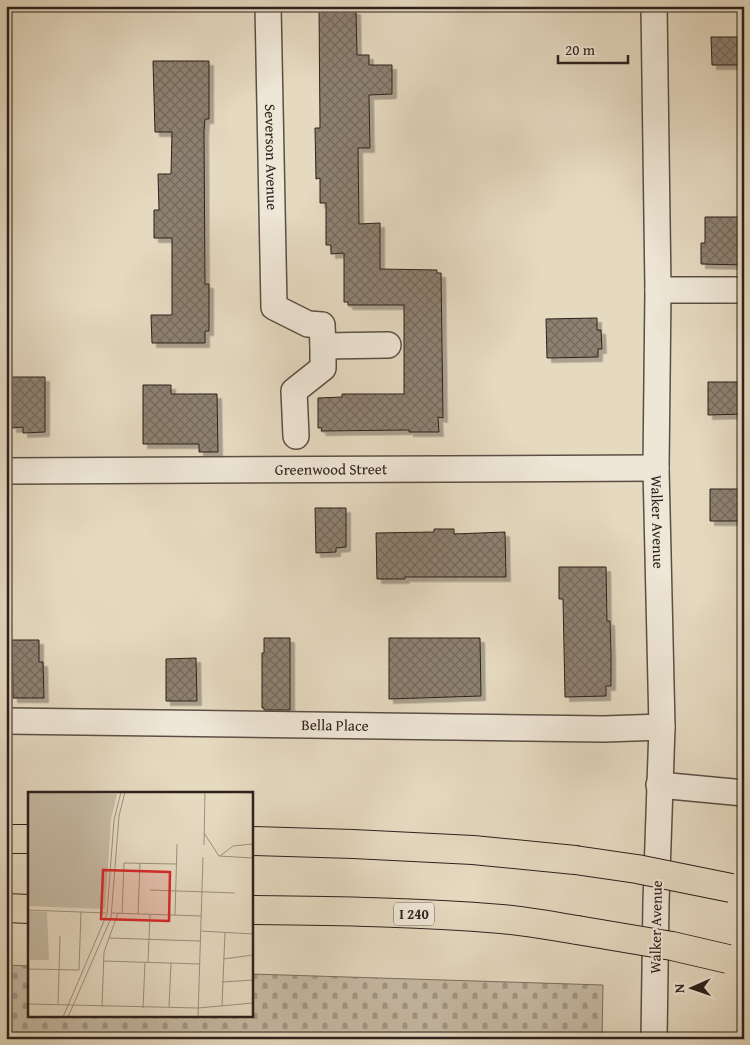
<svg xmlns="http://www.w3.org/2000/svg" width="750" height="1045" viewBox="0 0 750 1045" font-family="'Gentium Book Plus',serif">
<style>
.cemetery{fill:url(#cemetery-stones);stroke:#7a6e60}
.building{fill:url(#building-cross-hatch);stroke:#2d211c;filter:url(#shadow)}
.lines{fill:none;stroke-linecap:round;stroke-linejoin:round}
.minor-casing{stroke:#5b4f45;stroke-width:28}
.highway-casing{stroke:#2d211c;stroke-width:30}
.minor{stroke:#eee6d6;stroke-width:25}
.highway{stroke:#e5d9c0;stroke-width:28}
.highway-bridge-casing{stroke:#2d211c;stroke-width:30;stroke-linecap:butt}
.highway-bridge{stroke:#e5d9c0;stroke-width:28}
.labels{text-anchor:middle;stroke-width:4.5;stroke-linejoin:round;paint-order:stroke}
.shield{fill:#eee6d6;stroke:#675c54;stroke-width:1}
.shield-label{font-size:14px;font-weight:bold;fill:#2d211c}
.street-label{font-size:15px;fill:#2d211c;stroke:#eee6d6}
.inset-road{fill:none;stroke:#9b8f7e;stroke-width:1}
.view{fill:#d62828;fill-opacity:0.15;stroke:#d62828;stroke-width:2.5}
.inset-edge{fill:none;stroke:#2d211c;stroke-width:2.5}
</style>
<defs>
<pattern id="cemetery-stones" width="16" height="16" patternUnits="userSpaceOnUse" patternTransform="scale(1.25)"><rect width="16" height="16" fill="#c6baa4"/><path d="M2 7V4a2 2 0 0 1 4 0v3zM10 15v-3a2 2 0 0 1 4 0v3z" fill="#a19785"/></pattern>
<pattern id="building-cross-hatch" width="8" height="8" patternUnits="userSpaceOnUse" patternTransform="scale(1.25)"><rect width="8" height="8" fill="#8d8171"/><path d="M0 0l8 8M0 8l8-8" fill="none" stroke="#74695c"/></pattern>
<filter id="shadow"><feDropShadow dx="4.5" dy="4.5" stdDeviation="0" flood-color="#0004"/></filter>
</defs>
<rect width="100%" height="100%" fill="#e5d9c0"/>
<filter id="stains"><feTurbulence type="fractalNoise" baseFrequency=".004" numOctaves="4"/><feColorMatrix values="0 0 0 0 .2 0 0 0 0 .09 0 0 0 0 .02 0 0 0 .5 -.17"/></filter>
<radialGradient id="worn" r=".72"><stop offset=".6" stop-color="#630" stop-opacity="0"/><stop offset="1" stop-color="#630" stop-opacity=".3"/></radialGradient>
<path class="cemetery" d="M6,965L29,966V1016H251V974L603,985L602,1039H6Z"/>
<path class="building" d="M319,6H352V10H356L357,55H369V65H392V94L369,95L370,148H358L359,224L380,223V269L437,270V273H441L443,418L438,417L439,432H409V430L321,431L322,428H318V398L342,397V394H404V305H348V302H344V253L331,254V245H326V203H320V178L316,179L315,128H320Z
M711,37H744V65H712Z
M153,61H209V119H205L204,131L205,284H209V331H205V343H152L151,315H172V238H154V210H159L158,174H171L172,132H155Z
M705,217H744V265L701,264V243H705Z
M597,318V330H601L602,349H598V357L547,358L546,319Z
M11,377H45V432L23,433V427L12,428Z
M708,382H744V414L708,415Z
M143,385H171V394H217L218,452H199V444H143Z
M710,489H744V521H710Z
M315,508H346V547L336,548V552L316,553Z
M434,529H454V534L505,532L506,577H405V579H377L376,533L434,532Z
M559,567H606L607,621H610L611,654V686H606V696L565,697L563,599H559Z
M264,638H290V710H264V708H262V653H264Z
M389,638H480L481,696L389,699Z
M12,640H39V662H43L44,698H13Z
M196,658L197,701H166V659Z"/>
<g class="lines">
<defs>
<g id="minor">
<path id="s1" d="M268,6L274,307L308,324L322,325L323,346L388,345"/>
<path id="s2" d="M654,6L658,290L656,468L662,727L656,902L654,1039"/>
<path d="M658,290H744"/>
<path d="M296,436L294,391L323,368V346"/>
<path id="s3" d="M6,471L656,468"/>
<path id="s4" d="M6,721L604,729L662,727"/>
<path d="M659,785L744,793"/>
</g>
<path id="highway" d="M6,839H29
M251,841L353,844L473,850L575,860
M6,908L29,909
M251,910C335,911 418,912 501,919C527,921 552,926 577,930"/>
</defs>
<use href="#minor" class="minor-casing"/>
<use href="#highway" class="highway-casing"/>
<use href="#minor" class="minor"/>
<use href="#highway" class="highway"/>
<defs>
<path id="highway-bridge" d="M575,860L637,869L731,888
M577,930L672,946L728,959"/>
</defs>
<use href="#highway-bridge" class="highway-bridge-casing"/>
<use href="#highway-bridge" class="highway-bridge"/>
</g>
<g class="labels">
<rect class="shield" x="394" y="902.5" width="40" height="23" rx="4"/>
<g class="shield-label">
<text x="414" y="919">I 240</text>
</g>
<g class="street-label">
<text dy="5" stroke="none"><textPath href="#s1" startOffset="151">Severson Avenue</textPath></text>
<text dy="5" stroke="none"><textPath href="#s3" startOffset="325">Greenwood Street</textPath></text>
<text dy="5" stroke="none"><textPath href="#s2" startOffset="516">Walker Avenue</textPath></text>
<text dy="5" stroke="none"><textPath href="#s4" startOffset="329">Bella Place</textPath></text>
<text transform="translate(656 927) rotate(-89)" y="5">Walker Avenue</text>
</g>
</g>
<g transform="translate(28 792)">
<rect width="225" height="225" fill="#e5d9c0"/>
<path d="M0,0L89,2L83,27L77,117L0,114Z" fill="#c6baa4"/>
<path d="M0,119L19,120L21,168H2Z" fill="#c6baa4"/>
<path class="inset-road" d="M203,0L225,1M176,41L191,64L225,66M176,53L177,0M192,64L205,54L225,52M122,98L207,101M0,118L78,121M84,121L173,124M94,122L96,71L149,72M110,122L112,71M147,123L149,52M173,139L225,142M81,146L172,149M195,167L225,163M76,169L172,172M120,170L122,122M0,177L51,178L53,120M194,190L225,188M0,212L170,216L225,211M30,213L32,144M194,214L197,140M74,215L76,160L90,121M141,215L143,171M115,216L117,170M35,225L79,122L86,28L93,0M40,225L83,126L91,24L97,0M170,225L175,65"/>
<path class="view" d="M75,78L142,80L141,129L73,127Z"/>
<rect width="225" height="225" class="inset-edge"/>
</g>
<rect width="750" height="1045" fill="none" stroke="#e5d9c0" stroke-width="25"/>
<rect x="8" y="8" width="735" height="1030" fill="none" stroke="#2d211c" stroke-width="2.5"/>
<rect x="12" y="12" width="725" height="1020" fill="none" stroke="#2d211c"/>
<g transform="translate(692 988) rotate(268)" stroke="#eee6d6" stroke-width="4" paint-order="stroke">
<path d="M0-4L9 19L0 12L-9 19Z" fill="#2d211c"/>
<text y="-8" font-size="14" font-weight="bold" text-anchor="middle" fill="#2d211c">N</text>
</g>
<path d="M558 55v8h70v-8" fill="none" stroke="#2d211c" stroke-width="2.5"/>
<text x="565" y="55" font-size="15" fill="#2d211c" stroke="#eee6d6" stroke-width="4" paint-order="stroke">20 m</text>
<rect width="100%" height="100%" filter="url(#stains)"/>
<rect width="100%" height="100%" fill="url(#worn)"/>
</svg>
